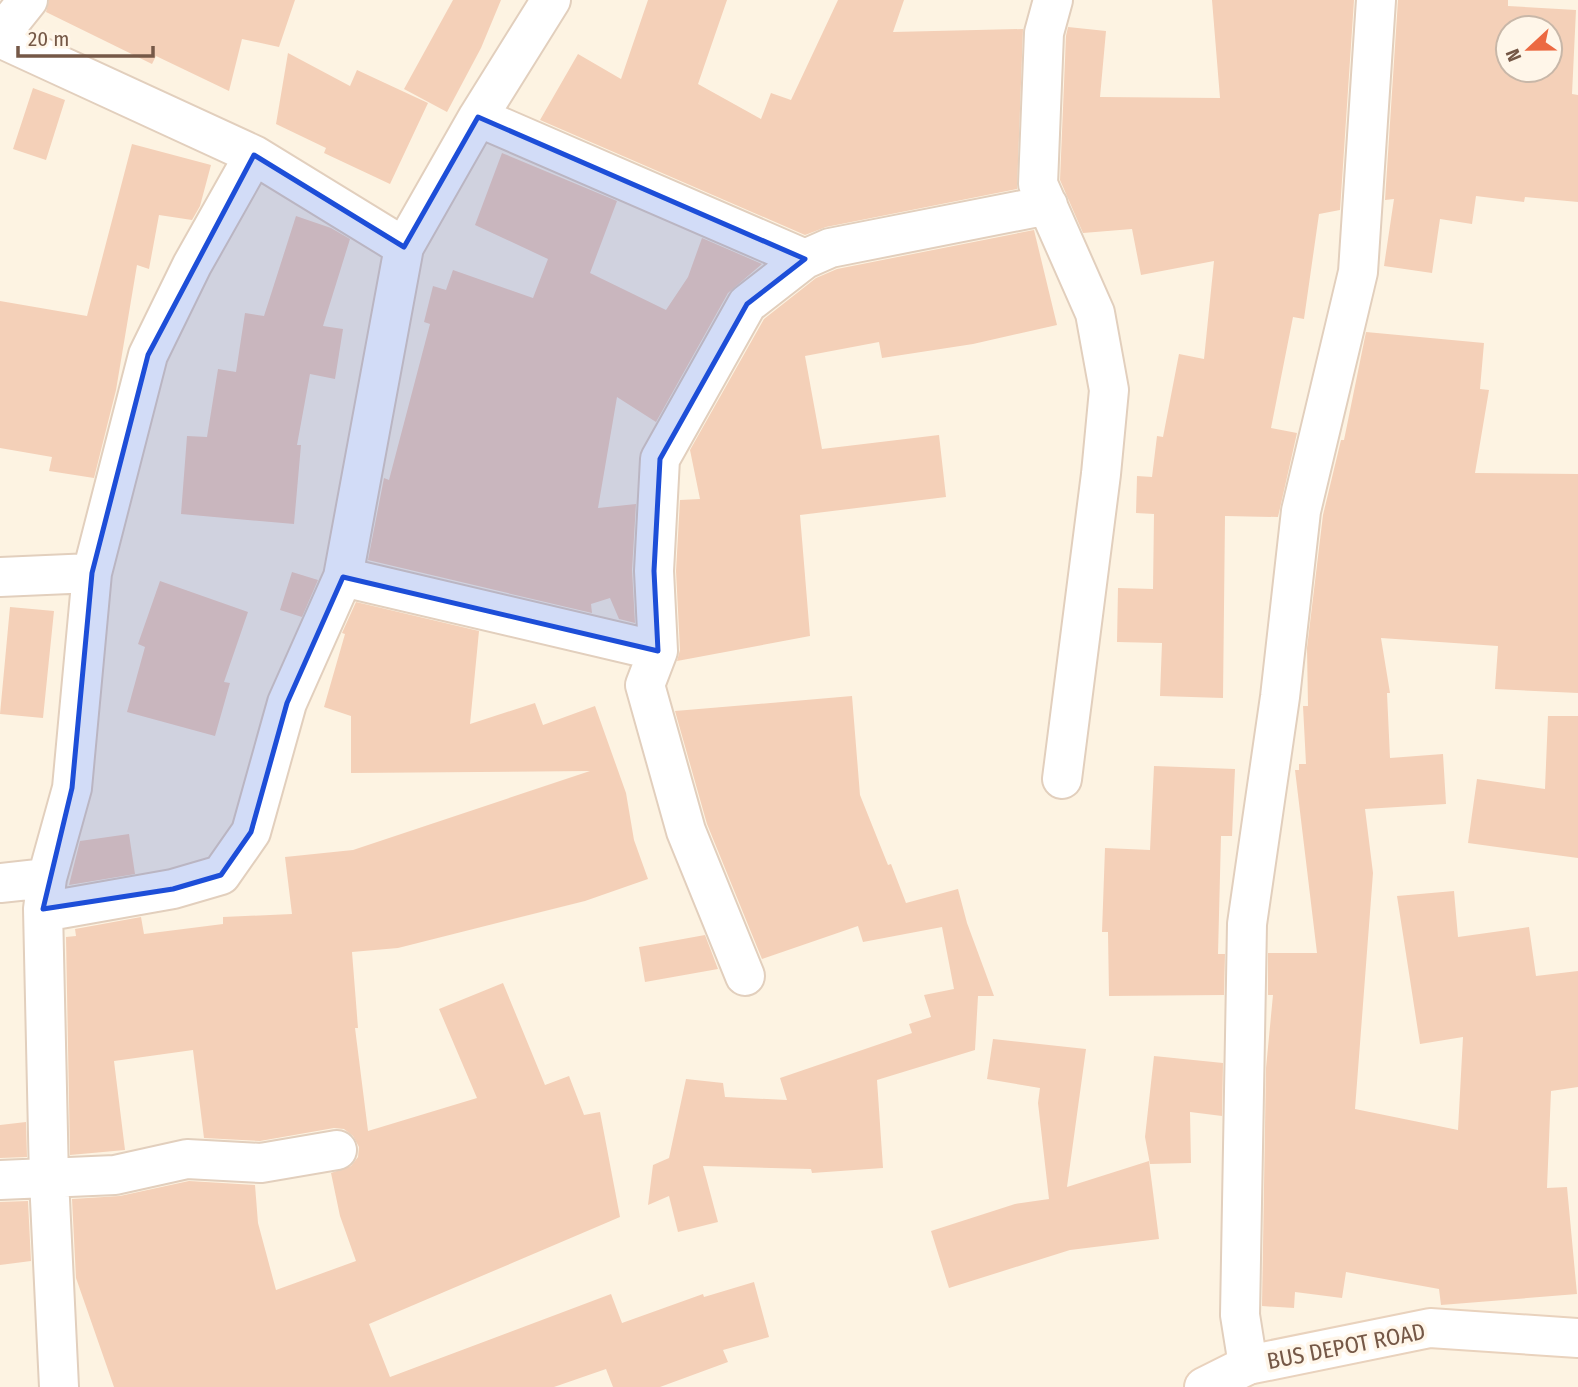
<svg xmlns="http://www.w3.org/2000/svg" width="1578" height="1387" viewBox="0 0 1578 1387" font-family="'Fira Sans Condensed',sans-serif">
<style>
.building{fill:#f4d0b8;fill-rule:evenodd}
.lines{fill:none;stroke-linecap:round;stroke-linejoin:round}
.street-casing{stroke:#e2cfbd;stroke-width:42}
.secondary-casing{stroke:#e9d2bd;stroke-width:42}
.street{stroke:#fff;stroke-width:38}
.secondary{stroke:#fff;stroke-width:38}
.marked{fill:#1d4ed8;fill-opacity:0.2;stroke:#1d4ed8;stroke-width:5;stroke-linejoin:round}
.labels{text-anchor:middle;stroke-width:7;stroke-linejoin:round;paint-order:stroke}
.street-label{font-size:23px;fill:#755847;stroke:#fff6e9}
</style>
<rect width="100%" height="100%" fill="#fdf3e2"/>
<path class="building" d="M49,0H295L279,47L242,39L229,91L156,56L152,64L46,12Z
M453,0H501L481,48L447,112L404,89Z
M648,0H727L698,84L761,119L771,93L791,100L838,0H904L893,32L1023,29L1017,189L826,227L805,235L540,120L578,54L621,79Z
M1212,0H1354L1340,210L1319,214L1304,319L1293,317L1271,428L1297,433L1278,517L1225,516L1223,698L1160,696L1162,643L1117,642L1118,588L1153,589L1154,514L1136,513L1137,476L1152,477L1157,436L1163,437L1179,354L1204,359L1214,261L1141,275L1132,229L1083,233L1060,180L1066,36L1068,27L1106,31L1100,97L1220,98Z
M1398,0H1508V6L1576,10L1572,94L1578,95V202L1525,197L1524,202L1476,196L1472,224L1440,219L1432,273L1384,266L1394,199L1385,200ZM1508,28H1550V70H1508Z
M288,53L350,86L357,70L428,103L390,184L324,153L326,148L276,124Z
M33,88L65,100L46,160L13,149Z
M132,144L211,165L200,206L192,220L159,215L149,269L137,265L116,390L94,478L49,471L52,457L0,448V301L87,316Z
M502,153L617,201L590,273L666,310L688,277L702,238L762,264L728,293L656,422L617,397L598,508L636,504L632,570L635,623L619,619L610,598L591,604L592,613L368,560L384,478L389,480L430,324L424,322L433,286L446,290L453,270L533,298L548,259L475,225Z
M296,216L331,228L350,239L323,326L343,329L335,379L310,374L297,445H301L294,524L181,514L187,436L207,437L218,369L236,372L245,313L264,316Z
M1034,230L1057,325L973,344L882,358L879,342L805,356L822,449L939,435L946,497L800,515L810,636L677,661L680,650L676,571L680,500L700,499L690,450L764,319L816,278L837,269Z
M1366,332L1484,343L1480,389L1489,390L1475,473L1578,474V693L1495,689L1498,646L1381,638L1390,693H1387L1390,758L1443,754L1446,804L1365,809L1373,873L1355,1109L1458,1130L1463,1037L1420,1044L1397,896L1454,891L1458,937L1529,927L1536,976L1578,971V1087L1551,1091L1547,1188L1567,1187L1577,1294L1441,1305L1439,1289L1346,1272L1342,1298L1295,1292L1294,1308L1262,1306L1266,1068L1273,995H1268V953H1317L1295,770H1299V764H1306L1303,706H1308L1307,648L1323,515L1341,440H1344Z
M292,572L318,580L302,617L280,610Z
M160,581L248,612L224,682L230,683L215,736L127,712L145,647L138,644Z
M356,602L479,631L470,724L535,703L543,725L595,706L626,793L634,840L648,879L585,901L398,948L352,952L358,1028H355L368,1131L477,1098L439,1009L503,983L545,1085L569,1076L584,1115L600,1112L620,1217L369,1324L390,1377L611,1294L622,1323L703,1294L704,1297L754,1282L769,1337L723,1350L728,1362L660,1387H613L606,1369L554,1387H114L76,1278L72,1199L120,1196L189,1181L255,1185L258,1223L276,1290L356,1261L340,1216L331,1173L351,1166L358,1157L359,1147L353,1136L344,1129L334,1128L260,1141L204,1138L193,1050L114,1061L125,1150L70,1155L66,937L76,936L75,929L141,917L144,934L223,924V917L292,914L285,857L353,850L590,771L351,773V716L324,707L345,634L342,633Z
M10,607L54,611L43,718L0,714Z
M852,696L860,795L888,865L891,864L906,903L958,889L967,923L994,996H978L975,1050L877,1080L883,1168L812,1173L811,1169L703,1166L718,1222L678,1232L669,1196L648,1205L653,1165L669,1158L686,1079L723,1083L725,1097L787,1100L780,1078L912,1033L909,1024L931,1017L924,995L954,989L942,927L863,942L858,926L762,959L707,824L675,711Z
M1548,716H1578V858L1468,843L1477,779L1545,789Z
M1154,766L1235,769L1232,836H1221L1218,954H1225L1224,995L1109,996L1108,932H1102L1105,848L1150,850Z
M129,834L135,874L69,885L80,841Z
M705,935L718,969L645,982L639,947Z
M993,1039L1086,1049L1067,1187L1149,1161L1159,1239L1070,1250L949,1288L931,1231L1015,1204L1049,1199L1038,1103L1040,1088L987,1079Z
M1154,1056L1223,1063L1222,1116L1190,1112L1191,1163L1150,1164L1145,1137Z
M26,1122L27,1157L0,1158V1125Z
M28,1201L31,1261L0,1265V1202Z"/>
<g class="lines">
<defs>
<path id="street" d="M1053,0L1044,33L1038,184L1095,313L1109,390L1101,474L1062,779
M0,35L28,0
M0,38L254,155L404,247
M478,117L805,259L830,248L1048,205
M0,577L92,573
M343,577L658,651
M0,883L47,878
M43,909H60L173,889L221,875L251,832L287,703L343,577L404,247L478,117L551,0
M745,976L686,831L645,685L658,651L654,571L660,459L747,304L805,259
M0,1180L115,1175L187,1159L261,1163L337,1150
M1248,1365L1240,1315L1247,924L1280,697L1301,511L1358,272L1376,0
M59,1387L49,1179L43,909L47,878L72,788L92,573L148,355L192,265L254,155"/>
<path id="secondary" d="M1204,1387L1248,1365L1430,1328L1578,1338"/>
</defs>
<use href="#street" class="street-casing"/>
<use href="#secondary" class="secondary-casing"/>
<use href="#street" class="street"/>
<use href="#secondary" class="secondary"/>
</g>
<path class="marked" d="M478,117L805,259L747,304L660,459L654,571L658,651L343,577L287,703L251,832L221,875L173,889L43,909L72,788L92,573L148,355L254,155L404,247Z"/>
<g class="labels">
<g class="street-label">
<text transform="translate(1346 1346) rotate(-11)" y="8">BUS DEPOT ROAD</text>
</g>
</g>
<g transform="translate(1529 49) rotate(248)"><circle r="33" fill="#fff6e9" stroke="#c8b7a8" stroke-width="2"/>
<path d="M0-5L12 26L0 18L-12 26Z" fill="#ec6941"/>
<text y="-10" font-size="19" font-weight="bold" text-anchor="middle" fill="#755847">N</text>
</g>
<path d="M18 46v10h135v-10" fill="none" stroke="#755847" stroke-width="3.5"/>
<text x="28" y="46" font-size="21" fill="#755847" stroke="#fff6e9" stroke-width="5" paint-order="stroke">20 m</text>
</svg>
